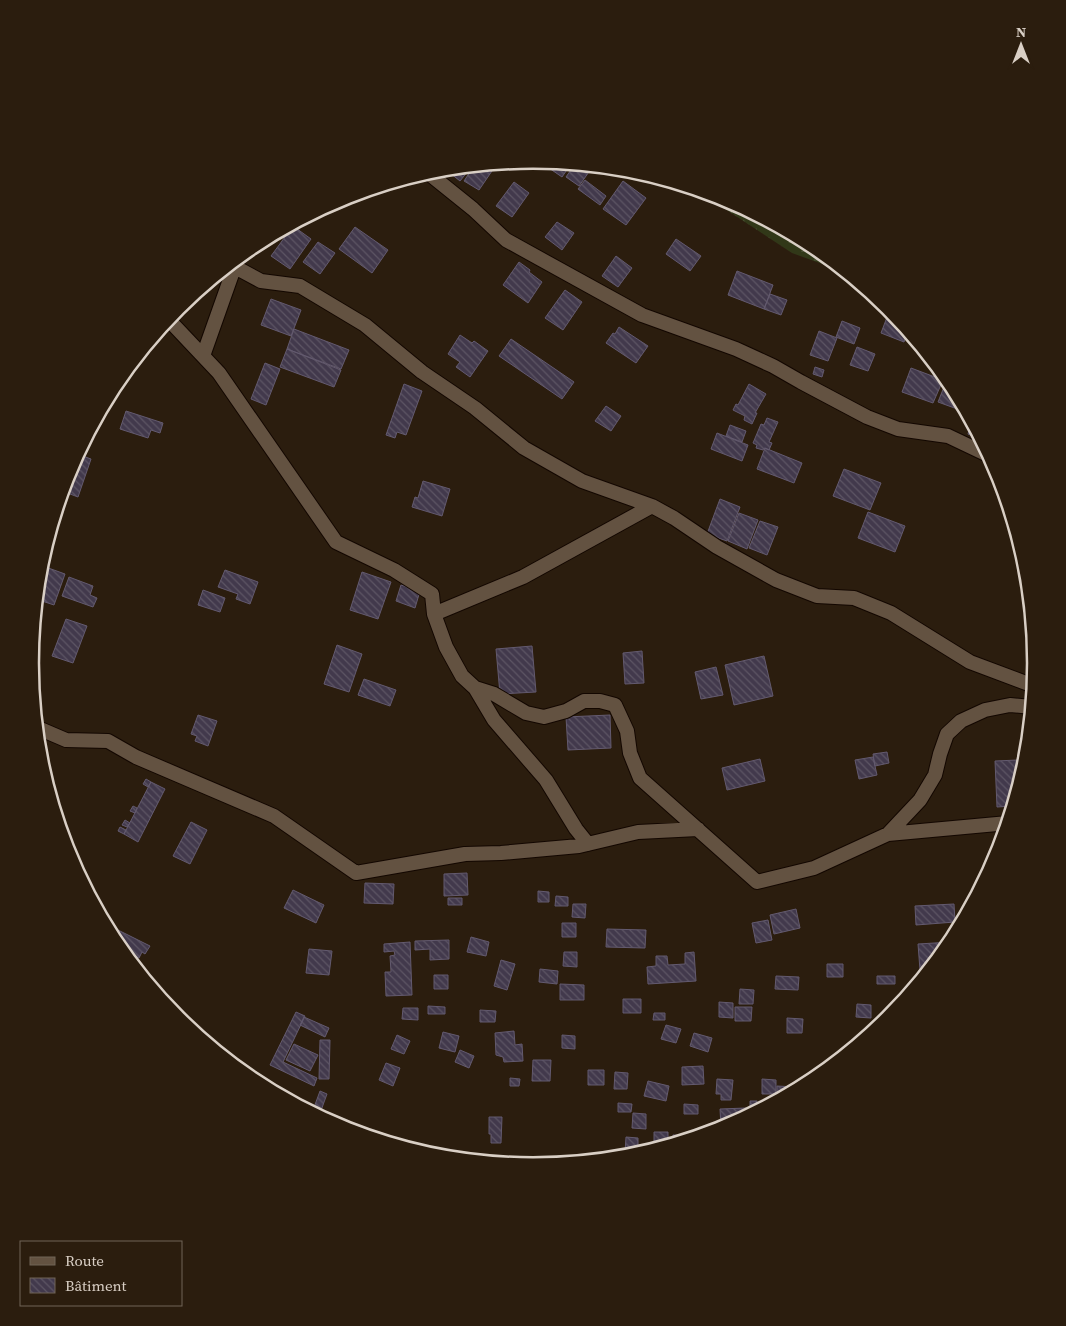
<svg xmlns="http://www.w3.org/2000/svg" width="1066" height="1326" viewBox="0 0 1066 1326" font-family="'Source Serif 4',serif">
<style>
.wetland{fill:url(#wetland-marsh)}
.building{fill:url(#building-back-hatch);stroke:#635a6f}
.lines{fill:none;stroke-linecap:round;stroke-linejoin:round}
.street-casing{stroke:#130700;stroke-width:16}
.street{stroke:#635241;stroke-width:14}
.rim{fill:none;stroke:#d9cfc5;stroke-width:2.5}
</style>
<defs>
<pattern id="wetland-marsh" width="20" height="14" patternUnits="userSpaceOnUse" patternTransform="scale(1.25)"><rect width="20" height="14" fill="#313818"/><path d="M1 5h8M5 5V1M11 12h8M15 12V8" fill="none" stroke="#4e5438"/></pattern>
<pattern id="building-back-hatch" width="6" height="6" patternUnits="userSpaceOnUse" patternTransform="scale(1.25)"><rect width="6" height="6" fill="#42394c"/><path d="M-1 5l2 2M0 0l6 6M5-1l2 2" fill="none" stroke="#5d5564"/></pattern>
</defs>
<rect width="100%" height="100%" fill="#2b1d0e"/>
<path class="wetland" d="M693,188L726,198L813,245L847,273L792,253Z"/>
<path class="building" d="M549,162L571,164L562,177L546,166Z
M575,164L585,165L591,169L579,186L566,177Z
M487,165L494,168L479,190L464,181L474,166Z
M472,166L460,181L445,169H446Z
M585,180L606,196L600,205L578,189Z
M623,181L646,198L626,225L603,209Z
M514,182L529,193L512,217L496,206Z
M374,188L369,195L364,191Z
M557,222L574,233L562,250L545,237Z
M293,226L311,239L290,269L271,256Z
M355,227L388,250L372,273L339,249Z
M676,239L701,256L690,271L666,254Z
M318,242L335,253L320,274L303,262Z
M616,256L632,268L618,287L602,276Z
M519,262L530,270L529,272L542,282L528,303L503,285Z
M737,271L773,285L764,309L728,295Z
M565,290L582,302L563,330L545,318Z
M770,294L787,300L781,315L764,309Z
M271,299L301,310L291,336L261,325Z
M889,312L895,315L908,331L904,342L881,333Z
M842,321L860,328L854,344L836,337Z
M619,327L648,346L636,363L606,343L613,333L615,334Z
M294,329L349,350L341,369L287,349Z
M819,331L837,338L828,361L810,355Z
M460,335L472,343L474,341L488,351L470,377L456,367L460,362L448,354Z
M511,339L574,382L562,399L499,356Z
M857,347L875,354L868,371L850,365Z
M287,349L341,370L334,387L280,367Z
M265,363L280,369L266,405L251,399Z
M815,367L824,370L822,377L813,374Z
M911,368L943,380L933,403L902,392Z
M946,382L951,384L962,404L960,410L938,402Z
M404,384L422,391L406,435L397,432L395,438L386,435Z
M749,384L766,394L755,413H757L752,424L744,420L745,416L733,410L736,404L738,405Z
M606,406L621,416L611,431L595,421Z
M126,411L163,423L160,433L151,430L148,438L120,429Z
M767,418L778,422L769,442L772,443L769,450L764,448L763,450L756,448L757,445L753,443L761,424L764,425Z
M730,425L746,431L742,442L726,436Z
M970,427L975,429L977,432L975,437L968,434Z
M717,433L748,445L742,461L711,449Z
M765,448L802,463L794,483L757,469Z
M77,454L91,459L78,497L62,491L68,470Z
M844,469L881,483L870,510L833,496Z
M423,481L450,489L442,516L412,507L415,497L418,498Z
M720,499L740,507L727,541L707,534Z
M868,512L905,526L895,552L858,538Z
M739,513L758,520L747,549L728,541Z
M760,521L778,527L767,555L749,548Z
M40,565L65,574L54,605L36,599Z
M225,570L258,582L250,604L236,599L238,594L218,587Z
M362,572L391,582L378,619L350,610Z
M69,577L93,586L90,595L97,598L93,607L62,596Z
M401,585L420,591L415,608L396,601Z
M203,590L225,598L220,612L198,605Z
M66,619L87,626L73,663L52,656Z
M337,645L362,654L349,692L324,684Z
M532,646L536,692L500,694L496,649Z
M642,651L644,683L625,684L623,653Z
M764,656L773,696L734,705L725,665Z
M716,667L723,695L701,699L695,672Z
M364,679L396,690L390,706L358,695Z
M198,715L217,721L208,746L195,741L197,736L191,734Z
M610,715L611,748L568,750L566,717Z
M887,752L889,763L875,766L873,754Z
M873,757L877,775L859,779L855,760Z
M760,759L765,781L727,790L722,768Z
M1018,760L1019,784L1013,806L997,807L995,761Z
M146,779L151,782L148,787L143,784Z
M151,782L165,789L138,842L124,834Z
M133,806L137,808L135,813L130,811Z
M125,820L130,823L127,827L122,825Z
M191,822L207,830L190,864L173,856Z
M120,827L126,830L124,834L118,831Z
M467,873L468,895L444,896V874Z
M365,883L394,884L393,904L364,903Z
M293,890L324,905L316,923L284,908Z
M538,891L549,892V902H538Z
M556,896L568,897V906H555Z
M448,898H462V905H448Z
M573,904H586L585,918L572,917Z
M954,904L955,922L916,925L915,906Z
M796,909L800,928L774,934L770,915Z
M768,920L772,940L756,943L752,923Z
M562,923H576V937H562Z
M607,929L646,930L645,948L606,947Z
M118,930L150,946L145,954L142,952L139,958L133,955L130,961L113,940Z
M471,937L489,942L486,956L467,952Z
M449,940V959L430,960V949L415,950V941Z
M410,942L412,995L386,996L385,972H391L390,956L395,955L394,951L384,952V944Z
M951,942L929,969L920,970L918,944Z
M309,949L332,951L329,975L306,973Z
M564,952H577V967L563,966Z
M694,952L696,981L648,984L647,967L656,966V956H667L668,965L685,964V953Z
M501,960L515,964L507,990L494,986Z
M827,964H843V977H827Z
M540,969L558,971L557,984L539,982Z
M434,975H448V989H434Z
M776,976L799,977L798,990L775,989Z
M877,976H895V984H877Z
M560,984L584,985V1000H560Z
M740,989L754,990L753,1004H739Z
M623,999H641V1013H623Z
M719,1002L733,1003V1018L719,1017Z
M857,1004L871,1005V1018L856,1017Z
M428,1006L445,1007V1014H428Z
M735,1007H752L751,1021H735Z
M891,1007H898L890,1017Z
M403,1008H418V1020L402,1019Z
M480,1010L496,1011L495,1022H480Z
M296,1012L305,1016L283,1062L317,1078L314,1086L270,1065Z
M654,1013H665V1020H653Z
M304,1017L329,1028L325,1037L300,1025Z
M787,1018L803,1019L802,1033H787Z
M666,1025L681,1029L676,1043L661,1039Z
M514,1031L515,1045L522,1044L523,1061L504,1062L503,1057L496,1055L495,1033Z
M443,1032L459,1036L455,1052L439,1048Z
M694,1033L712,1038L708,1052L690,1046Z
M397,1035L410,1041L404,1054L391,1049Z
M562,1035L575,1036V1049L562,1048Z
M320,1040H330L329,1079H319Z
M294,1044L318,1055L310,1071L286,1060Z
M460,1050L474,1056L469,1068L455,1062Z
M533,1060H551L550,1081H532Z
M386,1063L400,1068L393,1086L379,1080Z
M703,1066L704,1084L682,1085V1067Z
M588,1070H604V1085H588Z
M615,1072L628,1073L627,1089H614Z
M510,1078L520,1079L519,1086H510Z
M717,1079L733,1080L731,1100H721V1094H716Z
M762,1079L776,1080V1094H762Z
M648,1081L669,1086L666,1101L644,1096Z
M777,1086L796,1087V1090L777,1100Z
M320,1091L327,1094L319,1116L312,1113Z
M750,1101H757L756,1107H750Z
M618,1103L632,1104L631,1112H618Z
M684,1104L698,1105V1114H684Z
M746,1108V1117L725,1128L716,1131V1127H721L720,1109Z
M633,1113L646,1114V1129L632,1128Z
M489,1117H502L501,1143H491V1134H489Z
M654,1132H668V1145L662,1147H654Z
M673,1135L696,1136V1137L673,1144Z
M626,1137L638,1138V1154L625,1153Z"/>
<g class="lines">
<defs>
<path id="street" d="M427,172L473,209L506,240L642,315L736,349L773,366L801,382L867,417L898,429L948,436L990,456
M235,267L261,281L300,286L365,325L422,372L475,408L524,448L582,481L652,506L674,518L717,547L776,580L817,596L854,598L891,613L970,662L1034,686
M168,319L219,373L336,542L394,570L432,594L434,614L446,647L462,676L475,688L494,694L526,713L544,717L566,711L584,701H600L615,705L627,731L630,753L640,778L757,882L814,868L888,834L920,800L935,775L940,754L947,734L961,721L985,710L1010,705L1032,707
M203,356L238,257
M434,614L523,577L652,506
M475,688L494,720L546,780L576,829L588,844
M36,725L38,728L66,740L108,741L136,757L274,816L356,873L465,854L501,853L579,846L638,832L698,829
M888,834L1008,823"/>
</defs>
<use href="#street" class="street-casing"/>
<use href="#street" class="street"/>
</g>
<path d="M0 0H1066V1326H0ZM39 663a494 494 0 1 1 988 0a494 494 0 1 1-988 0Z" fill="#2b1d0e" fill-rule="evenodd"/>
<path class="rim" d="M39 663a494 494 0 1 1 988 0a494 494 0 1 1-988 0Z"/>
<rect x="20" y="1241" width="162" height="65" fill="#2b1d0e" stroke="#716457"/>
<rect x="30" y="1257" width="25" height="8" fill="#635241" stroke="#716457"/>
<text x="65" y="1266" font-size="15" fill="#d9cfc5">Route</text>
<rect x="30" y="1278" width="25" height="15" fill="url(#building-back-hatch)" stroke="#716457"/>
<text x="65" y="1291" font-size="15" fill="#d9cfc5">Bâtiment</text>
<g transform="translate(1021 45)" stroke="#2b1d0e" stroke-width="4" paint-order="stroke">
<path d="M0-4L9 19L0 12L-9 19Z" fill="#d9cfc5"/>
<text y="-8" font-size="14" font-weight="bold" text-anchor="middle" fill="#d9cfc5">N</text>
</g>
</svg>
